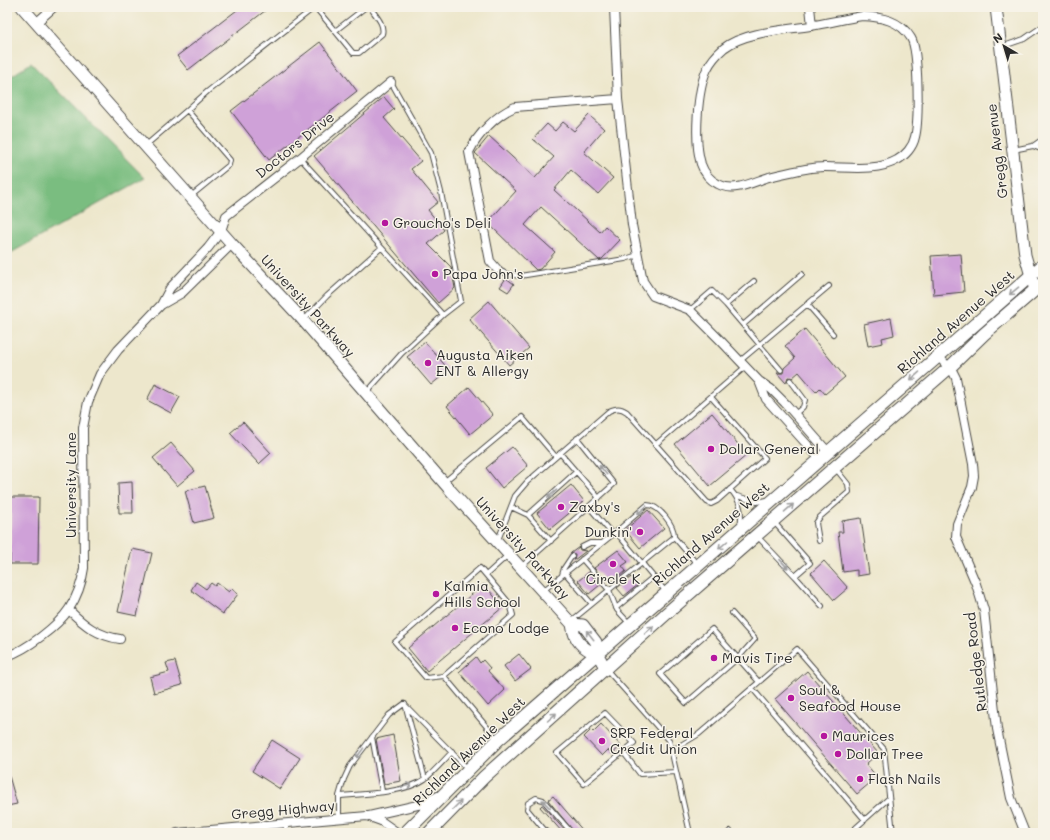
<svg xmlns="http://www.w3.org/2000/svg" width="1050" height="840" viewBox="0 0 1050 840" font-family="Mali,sans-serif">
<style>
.forest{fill:#7abd80;stroke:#527456}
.building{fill:#cfa1d8}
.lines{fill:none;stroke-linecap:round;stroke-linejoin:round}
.lane-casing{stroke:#484743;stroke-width:6}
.street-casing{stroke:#484743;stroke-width:10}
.secondary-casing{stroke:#484743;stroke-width:13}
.primary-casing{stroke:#484743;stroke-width:14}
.lane{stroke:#fff;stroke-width:4}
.street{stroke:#fff;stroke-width:8}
.secondary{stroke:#fff;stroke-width:11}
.primary{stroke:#fff;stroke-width:12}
.oneway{stroke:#a0a0a0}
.poi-dot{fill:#b5179e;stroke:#f7f3e8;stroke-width:1.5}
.labels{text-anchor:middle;stroke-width:3;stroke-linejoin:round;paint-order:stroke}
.street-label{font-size:14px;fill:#2b2b2b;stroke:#f7f3e8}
.poi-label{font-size:14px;fill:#2b2b2b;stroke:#f7f3e8;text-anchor:start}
</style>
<rect width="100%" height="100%" fill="#f7f3e8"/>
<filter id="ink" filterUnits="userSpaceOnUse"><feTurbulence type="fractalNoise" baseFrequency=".025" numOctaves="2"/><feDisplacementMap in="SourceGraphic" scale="8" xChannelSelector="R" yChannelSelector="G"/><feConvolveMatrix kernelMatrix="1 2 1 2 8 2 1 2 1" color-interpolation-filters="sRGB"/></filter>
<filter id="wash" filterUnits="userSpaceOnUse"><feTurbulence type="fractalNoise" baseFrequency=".012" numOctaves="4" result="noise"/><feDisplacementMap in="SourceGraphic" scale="16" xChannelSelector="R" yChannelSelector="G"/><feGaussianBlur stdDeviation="0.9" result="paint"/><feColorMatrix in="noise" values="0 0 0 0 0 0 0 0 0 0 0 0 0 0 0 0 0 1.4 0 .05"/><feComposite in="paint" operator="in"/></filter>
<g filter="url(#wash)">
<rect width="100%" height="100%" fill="#ede7cc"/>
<path class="forest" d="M31,63L145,178L7,255V79Z"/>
<g id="blocks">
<path class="building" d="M241,7H270L188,70L177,56Z
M320,42L357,91L269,160L231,111Z
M384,97L394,109L384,118L421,161L411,169L438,202L428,210L444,230L428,244L451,267L455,288L438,303L314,156Z
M589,115L604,129L584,152L613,178L598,194L571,170L554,190L600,232L605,226L620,240L602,259L599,260L541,207L525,225L555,252L540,269L536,270L489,224L488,222L516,191L475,153L489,136L535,178L554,157L533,139L547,124L555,131L563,122L574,131Z
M961,254L964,292L934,295L931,256Z
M506,278L514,284L508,292L500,287Z
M489,301L529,348L509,365L469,319Z
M891,318L894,335L882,338L883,343L868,346L864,324Z
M805,329L845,377L825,394L820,388L816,392L799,372L792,378L788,377L786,383L777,373H783L784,368L795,358L785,346Z
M425,342L449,370L431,385L407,357Z
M155,384L180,397L171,413L147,400Z
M469,387L493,415L470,434L447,406Z
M712,413L747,455L710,486L675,444Z
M243,422L271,453L259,464L230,433Z
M171,443L195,471L177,486L153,458Z
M512,447L528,466L502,488L486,468Z
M132,482L133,513H119L118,483Z
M571,485L584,501L550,529L537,513Z
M205,486L214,518L194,523L185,491Z
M11,497H39L38,564H10Z
M648,510L664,528L640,548L625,530Z
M861,518L869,574L857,576V570L843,572L838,532H843L842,521Z
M579,547L580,550L586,551L574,560L575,554L571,553Z
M132,549L152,553L137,616L118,612Z
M618,550L628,562L622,566L626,571L613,582L609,577L605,580L594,568Z
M824,561L848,588L834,600L811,573Z
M589,572L600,585L589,594L578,581Z
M631,577L638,585L624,596L617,588Z
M196,582L206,589L211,583L215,586L217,583L229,592L232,589L238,594L223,614L191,590Z
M484,584L503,607L427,671L408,648Z
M519,654L531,669L515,681L504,666Z
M476,657L480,663L483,660L490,668L488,671L505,690L488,706L459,672Z
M175,661L182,685L154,693L150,677L169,672L166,663Z
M807,671L878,753L866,764L877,777L857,794L775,699Z
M601,724L621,746L612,754L608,750L602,756L584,737L591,730L593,732Z
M393,735L401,781L384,784L376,739Z
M272,740L300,758L280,789L252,771Z
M7,776H9L17,804L7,806Z
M553,796L585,833H575L548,800Z
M542,805L567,833H563L540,807Z"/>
</g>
</g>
<g filter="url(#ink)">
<use href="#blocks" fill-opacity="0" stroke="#484743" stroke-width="1"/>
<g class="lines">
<defs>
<path id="lane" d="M315,7L335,31L366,7
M335,31L353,53H359L382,34C385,24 375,15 370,7
M1001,47L1024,39L1043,26
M391,82L431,153L441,192L461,301L443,315
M187,110L208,91L315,7
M145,146L187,110L230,160L229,165L191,196
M1033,146L1043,150
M1013,150L1033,146L1043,139
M300,158L443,315L402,353L366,393
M497,269L507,274L520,276L625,259L638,255
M754,281L726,305L743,325L802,274
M807,304L833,334
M690,310L712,291L726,305
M304,320L327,296L381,248
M743,325L781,370
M740,361L829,286
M790,380L805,400L803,407L795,414
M655,445L745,367
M560,453L599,498
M444,482L522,417L556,457
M730,489C740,500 743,511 740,526
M737,496L757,502L767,500
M511,507L528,515L551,541
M589,507L613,535
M528,515L576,472
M616,532L647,505C659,505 675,526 674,537
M757,536L795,576L810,563L774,522
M498,540L515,496L527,482L609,411C616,408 620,407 627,412L707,502L711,504L717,501L765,458L711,397
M819,541L816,523L820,517L849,492L848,484L836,469
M582,547L590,543H602
M521,567L614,484L577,438
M480,568L510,604L513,615L444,676L426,678L395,642Z
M565,573L592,604
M486,575L508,555
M562,575L564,568L572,556
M795,576L822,606
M544,590L616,532L666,592
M616,608L653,577
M732,613L755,639L738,658L686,703L660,674L712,629L759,682
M570,622L609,590L582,559
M629,623L617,610L609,590L674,537L697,564
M606,669L669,740L690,833
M444,676L497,739
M752,688L865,820
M404,704L467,768
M405,704L425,779
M372,737L382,791
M671,751L699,734L797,649L884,749L893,833
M623,752L584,784L557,753L605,713L634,743L623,752L640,774L676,772
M339,796C363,794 406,793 425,779C435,771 443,761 452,752
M339,818V796L344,779L350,766L389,715L404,704
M286,833V823
M547,833L527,809L528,803L536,798L543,800L572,833
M728,833L730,831
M850,833L889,798"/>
<path id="street" d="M614,7L618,99L632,225L643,281L653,296L690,310L721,341L759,381L771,389L785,403L828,452
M810,7L812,26
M862,16C881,17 900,20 911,38C919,51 919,122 915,137C913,147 905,156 897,160C876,172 848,167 825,167C807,167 786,173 769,177C753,182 734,193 718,184C710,180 704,173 701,164C694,141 697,91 707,69C711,61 717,54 724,48C744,32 784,30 810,26C827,23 845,19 862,16Z
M36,23L54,7
M497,269L490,261L469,152C478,134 496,115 515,107L618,99
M161,305L182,293L232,244
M938,356L953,372L956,378L973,464L974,476L972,487L957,524L956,537L976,584L984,610L997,729L1011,798L1025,833
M759,381L766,399L820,459
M69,610C84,625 98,636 120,639
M7,656C26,650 58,626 69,609C77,597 82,583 84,568L83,428L88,402L100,374L118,350L161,305L170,288L208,248L221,231L226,216L300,158L391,82
M369,816L422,804L438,796
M177,833L367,816L381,821L398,833"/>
<path id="secondary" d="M22,7L232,244L300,317L451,491L572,624C574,641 582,648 598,655
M996,7L1025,255L1035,290
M572,624L583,625L596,642L598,655L606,669"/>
<path id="primary" d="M405,833L498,740L1043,265
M429,833L484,777L667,613L949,368L984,334L1043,283"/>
</defs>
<use href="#lane" class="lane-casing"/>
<use href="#street" class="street-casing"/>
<use href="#secondary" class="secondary-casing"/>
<use href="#primary" class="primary-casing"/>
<use href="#lane" class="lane"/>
<use href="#street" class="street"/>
<use href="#secondary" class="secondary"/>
<use href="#primary" class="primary"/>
</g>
<defs><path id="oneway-shaft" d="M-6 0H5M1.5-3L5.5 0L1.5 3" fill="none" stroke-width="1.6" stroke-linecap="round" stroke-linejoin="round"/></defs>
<g class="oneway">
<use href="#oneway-shaft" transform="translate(1014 291) rotate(140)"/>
<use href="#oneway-shaft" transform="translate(915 376) rotate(139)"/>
<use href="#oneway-shaft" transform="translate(603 470) rotate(-129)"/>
<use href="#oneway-shaft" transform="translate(552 494) rotate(139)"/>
<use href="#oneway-shaft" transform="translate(789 508) rotate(-41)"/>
<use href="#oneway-shaft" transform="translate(642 510) rotate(139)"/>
<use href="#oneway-shaft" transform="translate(723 545) rotate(138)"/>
<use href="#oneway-shaft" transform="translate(784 564) rotate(47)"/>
<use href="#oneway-shaft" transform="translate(649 630) rotate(-42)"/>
<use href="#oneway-shaft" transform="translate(590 635) rotate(-129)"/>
<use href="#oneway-shaft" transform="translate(552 717) rotate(-42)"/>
<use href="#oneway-shaft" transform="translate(360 753) rotate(126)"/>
<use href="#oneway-shaft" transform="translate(406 786) rotate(-14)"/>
<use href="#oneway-shaft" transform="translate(546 804) rotate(-134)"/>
<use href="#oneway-shaft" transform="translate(457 805) rotate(-45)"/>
</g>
</g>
<g class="poi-dot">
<circle cx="385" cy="223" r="4"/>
<circle cx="435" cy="274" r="4"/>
<circle cx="428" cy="363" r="4"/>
<circle cx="711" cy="449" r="4"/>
<circle cx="561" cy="507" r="4"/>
<circle cx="640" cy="532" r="4"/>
<circle cx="613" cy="564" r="4"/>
<circle cx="436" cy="594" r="4"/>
<circle cx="455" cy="628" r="4"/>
<circle cx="714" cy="658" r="4"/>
<circle cx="791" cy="698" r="4"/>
<circle cx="824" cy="736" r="4"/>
<circle cx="602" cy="741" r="4"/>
<circle cx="838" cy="754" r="4"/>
<circle cx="860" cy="779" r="4"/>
</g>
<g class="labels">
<g class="street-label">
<text transform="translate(295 145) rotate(-39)" y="5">Doctors Drive</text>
<text transform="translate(997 151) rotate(-97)" y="5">Gregg Avenue</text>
<text transform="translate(308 306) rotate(48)" y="5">University Parkway</text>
<text transform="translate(956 322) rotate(-41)" y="5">Richland Avenue West</text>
<text transform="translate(71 485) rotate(-90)" y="5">University Lane</text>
<text transform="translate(711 534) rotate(-41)" y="5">Richland Avenue West</text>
<text transform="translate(523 548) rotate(48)" y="5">University Parkway</text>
<text transform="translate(976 662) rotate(-97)" y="5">Rutledge Road</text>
<text transform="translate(469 751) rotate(-44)" y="5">Richland Avenue West</text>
<text transform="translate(283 810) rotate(-5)" y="5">Gregg Highway</text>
</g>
<g class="poi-label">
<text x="393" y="228">Groucho's Deli</text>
<text x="443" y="279">Papa John's</text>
<text x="436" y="360">Augusta Aiken<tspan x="436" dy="16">ENT &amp; Allergy</tspan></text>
<text x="719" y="454">Dollar General</text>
<text x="569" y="512">Zaxby's</text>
<text x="632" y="537" text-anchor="end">Dunkin'</text>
<text x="613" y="584" text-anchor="middle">Circle K</text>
<text x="444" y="591">Kalmia<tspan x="444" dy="16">Hills School</tspan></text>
<text x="463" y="633">Econo Lodge</text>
<text x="722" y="663">Mavis Tire</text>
<text x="799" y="695">Soul &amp;<tspan x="799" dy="16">Seafood House</tspan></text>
<text x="610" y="738">SRP Federal<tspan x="610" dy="16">Credit Union</tspan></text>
<text x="832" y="741">Maurices</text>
<text x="846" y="759">Dollar Tree</text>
<text x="868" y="784">Flash Nails</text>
</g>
</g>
<rect width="1050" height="840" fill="none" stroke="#f7f3e8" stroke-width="24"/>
<g transform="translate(1004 46) rotate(322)" stroke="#f7f3e8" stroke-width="3" paint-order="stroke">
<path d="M0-3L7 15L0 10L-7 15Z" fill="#2b2b2b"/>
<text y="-6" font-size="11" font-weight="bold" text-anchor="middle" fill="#2b2b2b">N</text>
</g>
</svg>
